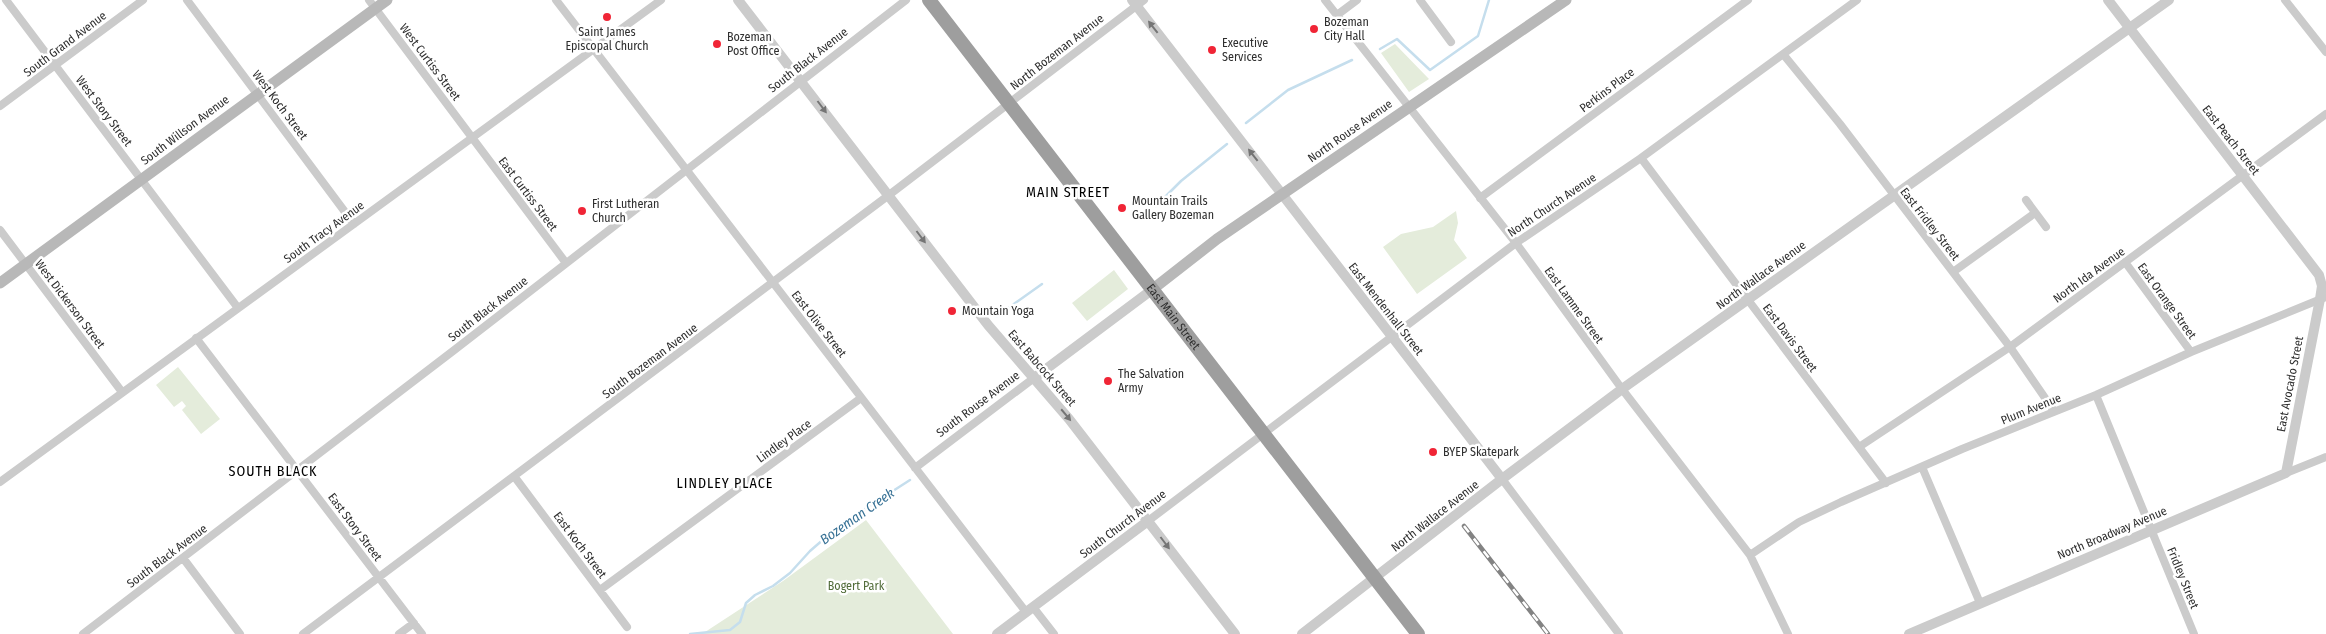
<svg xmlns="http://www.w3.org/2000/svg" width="2326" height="634" viewBox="0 0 2326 634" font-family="'Fira Sans Condensed',sans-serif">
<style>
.green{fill:#e4ecdb}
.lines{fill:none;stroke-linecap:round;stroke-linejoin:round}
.stream{stroke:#c5deed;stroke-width:2.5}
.minor{stroke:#cbcbcb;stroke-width:8}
.tertiary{stroke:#cbcbcb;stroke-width:10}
.secondary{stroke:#b8b8b8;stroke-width:11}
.trunk{stroke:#9e9e9e;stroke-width:14}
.rail-casing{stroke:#838383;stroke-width:4.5}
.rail{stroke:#fff;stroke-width:2.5;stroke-dasharray:8;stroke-linecap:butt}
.oneway{fill:#757575}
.poi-dot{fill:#f02536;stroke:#fff;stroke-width:2}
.labels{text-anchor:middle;stroke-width:5;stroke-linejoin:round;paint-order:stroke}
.poi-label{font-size:12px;fill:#2e2e2e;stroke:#fff;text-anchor:start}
.street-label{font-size:12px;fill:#2e2e2e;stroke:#fff}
.park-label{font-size:12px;fill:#516c39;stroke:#fff}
.neighbourhood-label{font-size:14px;letter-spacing:1px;fill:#000;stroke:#fff}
.water-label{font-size:14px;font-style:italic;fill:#377195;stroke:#fff}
</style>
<rect width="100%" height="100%" fill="#fff"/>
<path class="green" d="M1395,44L1429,79L1409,92L1381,53Z
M1456,211L1458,223L1454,240L1467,258L1417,294L1383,247L1401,234L1433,227Z
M1114,270L1128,289L1087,321L1072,303Z
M178,367L220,419L201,434L182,410L186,406L182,401L174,407L156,385Z
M866,520L953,634H702L783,581Z"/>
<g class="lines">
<path class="stream" d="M1380,49L1397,39L1430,70L1478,36L1489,0
M1246,123L1288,90L1352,60
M1156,206L1181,181L1227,144
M997,316L1042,284
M690,634L730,630L740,622L746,603L755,595L773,586L790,573L810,551L840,525L910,480"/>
<path class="minor" d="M6,0L238,308
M187,0L354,224
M369,0L566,263
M556,0L1026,612
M1325,0L1516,243L1622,389L1750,555L1788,634
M1420,0L1451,42
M2285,0L2326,52
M1337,15L1357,0
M1783,54L1840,124L2010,347L2054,411
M0,106L143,0
M1641,158L1886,483
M1480,198L1748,0
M2026,200L2046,227
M0,230L122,392
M2125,262L2191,352
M1953,272L2035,213
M196,338L422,634
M2096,395L2194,634
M1859,447L2010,347L2326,114
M1922,467L1980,603
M915,468L1034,378
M2286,473L2326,457
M514,476L627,627
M1502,479L1619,634
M0,482L661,0
M1148,521L1516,243L1641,158L1857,0
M1750,555L1799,522L1841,502L1962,449L2096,395L2191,352L2326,297
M183,558L240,634
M600,590L861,398
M1033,607L1054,634
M83,634L453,351L906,0
M303,634L889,195L1144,0
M399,634L414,623"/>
<path class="tertiary" d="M738,0L988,325L1069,419L1235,634
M1132,0L1502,479
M1034,378L1153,289
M997,634L1148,521
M1302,634L1502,479L1622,389L2169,0
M1909,634L2286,473L2320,299L2322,286L2319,275L2108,0"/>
<path class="secondary" d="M0,283L387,0
M1153,289L1217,239L1566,0"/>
<path class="trunk" id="s1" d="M929,0L1418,634"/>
<defs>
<path id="rail" d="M1464,526L1548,634"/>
</defs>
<use href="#rail" class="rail-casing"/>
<use href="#rail" class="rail"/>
</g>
<defs><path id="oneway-solid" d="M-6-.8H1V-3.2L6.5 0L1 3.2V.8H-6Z" transform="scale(1.25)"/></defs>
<g class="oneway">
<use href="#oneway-solid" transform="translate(1153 27) rotate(-128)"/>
<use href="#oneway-solid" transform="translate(822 107) rotate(53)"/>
<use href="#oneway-solid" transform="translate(1253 155) rotate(-128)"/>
<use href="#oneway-solid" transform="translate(921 237) rotate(53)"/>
<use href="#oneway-solid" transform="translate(1066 415) rotate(50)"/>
<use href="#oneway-solid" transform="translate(1165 543) rotate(53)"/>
</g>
<g class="poi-dot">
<circle cx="607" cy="17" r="5"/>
<circle cx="1314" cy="29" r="5"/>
<circle cx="717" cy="44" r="5"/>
<circle cx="1212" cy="50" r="5"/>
<circle cx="1122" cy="208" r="5"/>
<circle cx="582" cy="211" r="5"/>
<circle cx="952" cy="311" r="5"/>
<circle cx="1108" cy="381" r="5"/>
<circle cx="1433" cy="452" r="5"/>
</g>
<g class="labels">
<g class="poi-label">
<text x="1324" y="26">Bozeman<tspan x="1324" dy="14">City Hall</tspan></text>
<text x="607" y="36" text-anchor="middle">Saint James<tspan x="607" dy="14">Episcopal Church</tspan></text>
<text x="727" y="41">Bozeman<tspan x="727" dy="14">Post Office</tspan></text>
<text x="1222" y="47">Executive<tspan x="1222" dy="14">Services</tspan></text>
<text x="1132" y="205">Mountain Trails<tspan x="1132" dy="14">Gallery Bozeman</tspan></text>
<text x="592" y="208">First Lutheran<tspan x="592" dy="14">Church</tspan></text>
<text x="962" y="315">Mountain Yoga</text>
<text x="1118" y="378">The Salvation<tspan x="1118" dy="14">Army</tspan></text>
<text x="1443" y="456">BYEP Skatepark</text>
</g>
<g class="street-label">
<text transform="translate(65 44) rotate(-37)" y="4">South Grand Avenue</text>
<text transform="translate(1057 52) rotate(-38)" y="4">North Bozeman Avenue</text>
<text transform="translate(808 60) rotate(-38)" y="4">South Black Avenue</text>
<text transform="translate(430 62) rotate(53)" y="4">West Curtiss Street</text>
<text transform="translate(1607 90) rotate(-37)" y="4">Perkins Place</text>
<text transform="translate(280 105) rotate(53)" y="4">West Koch Street</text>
<text transform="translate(104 111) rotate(53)" y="4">West Story Street</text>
<text transform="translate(185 130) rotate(-37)" y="4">South Willson Avenue</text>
<text transform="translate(1350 131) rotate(-35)" y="4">North Rouse Avenue</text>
<text transform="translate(2231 140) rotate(52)" y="4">East Peach Street</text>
<text transform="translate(528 194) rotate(53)" y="4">East Curtiss Street</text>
<text transform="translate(1552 205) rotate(-34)" y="4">North Church Avenue</text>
<text transform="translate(1930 224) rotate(52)" y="4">East Fridley Street</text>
<text transform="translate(324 232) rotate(-36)" y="4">South Tracy Avenue</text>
<text transform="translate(1761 275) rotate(-36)" y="4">North Wallace Avenue</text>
<text transform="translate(2089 275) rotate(-36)" y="4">North Ida Avenue</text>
<text transform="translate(2167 301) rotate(54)" y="4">East Orange Street</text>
<text transform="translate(70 304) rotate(53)" y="4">West Dickerson Street</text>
<text transform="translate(1574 305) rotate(54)" y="4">East Lamme Street</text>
<text transform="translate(488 309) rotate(-38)" y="4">South Black Avenue</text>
<text transform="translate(1386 309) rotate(52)" y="4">East Mendenhall Street</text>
<text dy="4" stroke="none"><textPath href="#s1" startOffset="400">East Main Street</textPath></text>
<text transform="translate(819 324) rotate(52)" y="4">East Olive Street</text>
<text transform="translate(1790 338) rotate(53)" y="4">East Davis Street</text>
<text transform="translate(650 361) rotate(-37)" y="4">South Bozeman Avenue</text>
<text transform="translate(1042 368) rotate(49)" y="4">East Babcock Street</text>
<text transform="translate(2290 384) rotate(-79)" y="4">East Avocado Street</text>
<text transform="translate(978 404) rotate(-37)" y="4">South Rouse Avenue</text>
<text transform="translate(2031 409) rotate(-22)" y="4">Plum Avenue</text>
<text transform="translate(784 441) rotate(-36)" y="4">Lindley Place</text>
<text transform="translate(1435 516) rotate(-38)" y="4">North Wallace Avenue</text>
<text transform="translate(1123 524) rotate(-37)" y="4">South Church Avenue</text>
<text transform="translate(355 527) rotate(53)" y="4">East Story Street</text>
<text transform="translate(2112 533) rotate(-23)" y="4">North Broadway Avenue</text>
<text transform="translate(580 545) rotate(53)" y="4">East Koch Street</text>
<text transform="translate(167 556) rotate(-37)" y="4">South Black Avenue</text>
<text transform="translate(2183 578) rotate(68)" y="4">Fridley Street</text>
</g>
<g class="park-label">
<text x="856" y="590">Bogert Park</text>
</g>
<g class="neighbourhood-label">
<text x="1068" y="197">MAIN STREET</text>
<text x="273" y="476">SOUTH BLACK</text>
<text x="725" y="488">LINDLEY PLACE</text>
</g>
<g class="water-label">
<text transform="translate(857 516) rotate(-35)" y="5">Bozeman Creek</text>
</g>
</g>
</svg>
